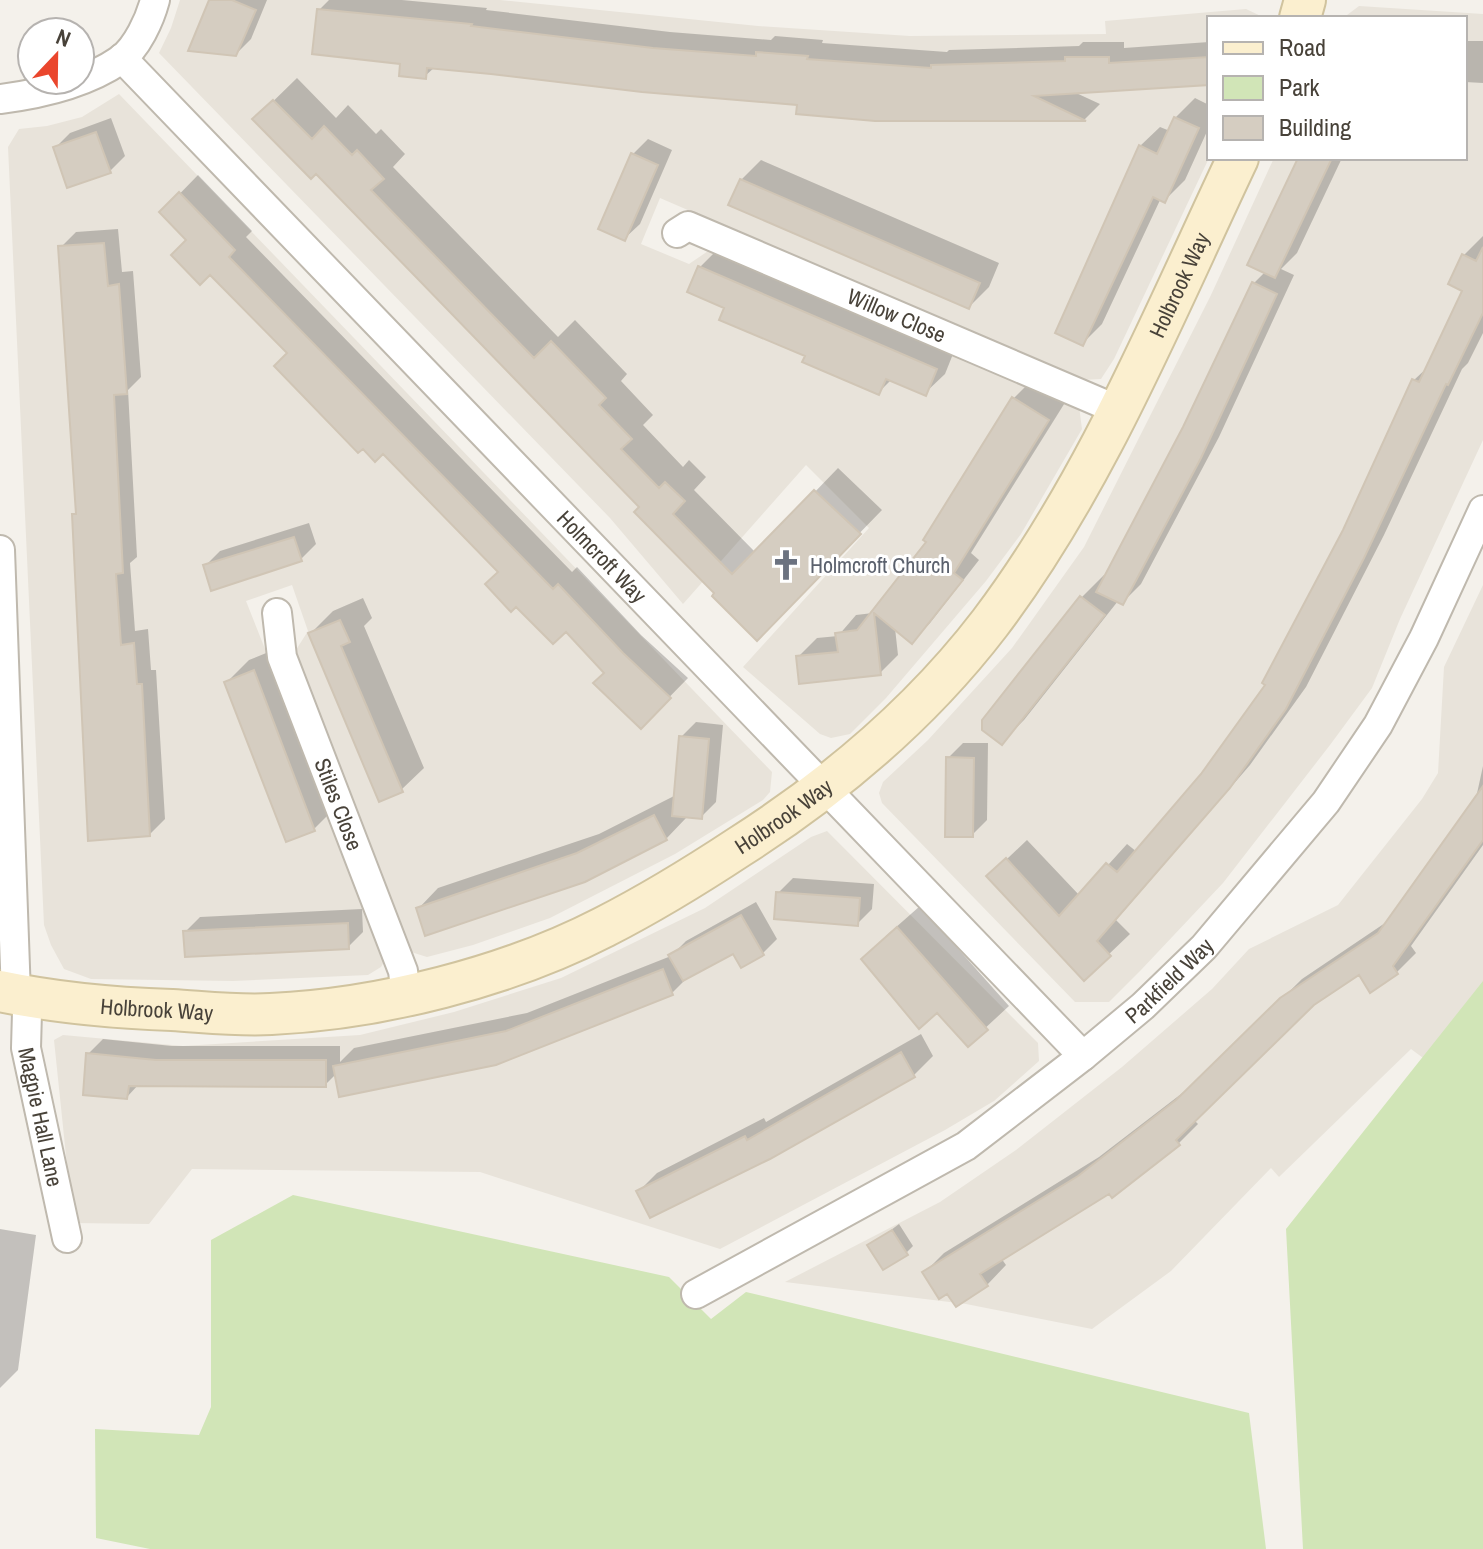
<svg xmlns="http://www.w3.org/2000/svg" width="1483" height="1549" viewBox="0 0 1483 1549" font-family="'Archivo Narrow',sans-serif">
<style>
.residential{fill:#e8e3da}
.green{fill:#d1e5b7}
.shadow{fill:#0003}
.building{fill:#d5cdc1;stroke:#d0c5b5;stroke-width:2}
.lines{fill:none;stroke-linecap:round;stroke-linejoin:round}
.street-casing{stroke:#bfb9ae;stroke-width:32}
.secondary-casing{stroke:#d0c39e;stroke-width:44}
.street{stroke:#fff;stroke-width:28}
.secondary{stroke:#fbefcf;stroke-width:40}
.labels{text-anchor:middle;stroke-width:6;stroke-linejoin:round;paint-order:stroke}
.street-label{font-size:22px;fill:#484239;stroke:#fff}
.worship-label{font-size:22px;fill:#5b616d;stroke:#fff;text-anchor:start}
</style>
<rect width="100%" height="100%" fill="#f4f1eb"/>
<path class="residential" d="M180,0H500L758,26L910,36L1106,34L1105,21L1246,9L1265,18H1209V158L1114,359L1101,379L1081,380L660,198L641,244L689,264L714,247L1079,406L1082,429L1021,534L986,581L886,698L850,734L831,738L820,734L743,667L869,528L806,465L683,604L610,518L159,53L171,28Z
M1359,6L1483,14V440L1400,619L1372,688L1330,745L1223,883L1141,970L1109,1002H1075L882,803L879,793L883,782L928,740L1012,648L1084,547L1211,295L1274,158H1465V18H1343Z
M119,94L772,772L770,792L763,800L675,854L550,918L473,945L427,957L411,952L294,653L308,631L292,585L246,601L387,957L381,967L368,975L233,981L91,979L64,969L51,945L44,925L8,147L19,129L47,126L82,117Z
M1483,585V1017L1438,1069L1411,1049L1279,1177L1271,1168L1171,1271L1092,1329L966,1304L785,1282L940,1202L1016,1150L1122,1067L1212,989L1249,949L1338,905L1422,799L1438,773L1444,667Z
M827,831L1038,1043L1039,1061L994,1101L945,1130L720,1249L480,1172L192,1169L149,1224L73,1223L54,1040L63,1035L183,1046L360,1035L454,1012L561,978L705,908L811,837Z"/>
<path class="green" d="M1483,981V1549H1303L1286,1229Z
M293,1195L669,1277L711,1319L746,1292L1249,1413L1266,1549H150L96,1538L95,1429L199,1435L211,1407V1240Z"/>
<path class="shadow" d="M211,0H267L251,39L236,54Z
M329,0H402L487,8L486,10L670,32L771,40L775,36L823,40L822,43L947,52L949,50L1079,46L1083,42H1124V48L1209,42V83L1074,92L1100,104L1085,119L978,118L976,120L903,121L798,113L799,104L435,67L425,76L319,10Z
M1465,41H1483V83L1465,82Z
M297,78L336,118L348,105L376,134L381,129L405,154L393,167L558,337L575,320L627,374L621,381L653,415L643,425L683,467L689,460L706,477L694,490L756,553L838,468L882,510L780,615L717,593L642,507L316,171L255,119Z
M1195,98L1209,105V127L1185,180L1165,200L1161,198L1102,324L1082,344L1140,146L1160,127L1170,131L1175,118Z
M111,118L125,156L110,171L55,148L70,133Z
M648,139L672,150L640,224L625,238L601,228L633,154Z
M1300,158H1342L1297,253L1281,269L1294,275L1219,437L1141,584L1122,603L1118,601L1024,720L1002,742L984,720L1082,597L1104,575L1106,576L1185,427L1254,283L1266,271Z
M761,160L999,263L989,287L969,307L741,180Z
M198,175L252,231L246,237L572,572L577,567L641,635L688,678L641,726L606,673L566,629L500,571L290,353L162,212Z
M118,229L122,272L133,271L141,377L128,390L137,557L130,563L135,631L148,629L151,670H156L165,819L150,834L74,515L78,510L61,247L76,232Z
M1483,236V333L1468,363L1462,369L1384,535L1306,687L1250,765L1116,920L1130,934L1084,978L989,876L1027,840L1080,896L1127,844L1137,852L1203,775L1268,684L1344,531L1414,380L1429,366L1465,290L1464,255Z
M720,247L955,349L945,374L925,393L892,379L878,393L808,355L726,307L689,291L700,267Z
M1032,380L1066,401L971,553L979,560L930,623L911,641L895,628L898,655L880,673L798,657L817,638L838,636L856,615L873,613L929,541L1014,398Z
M309,523L316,544L301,559L205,566L220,551Z
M363,598L372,618L364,626L424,768L401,790L310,634L333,611Z
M276,649L337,806L314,829L287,840L226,683L249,660Z
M696,722L723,725L716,802L701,817L684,815L686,818L666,839L418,909L438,888L599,834L676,795L681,737Z
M963,743H988L987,820L972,835L948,758Z
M1483,766V845L1411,946L1416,953L1397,972H1359L1313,1004L1194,1120L1198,1124L1179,1143L1109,1191L1001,1258L1006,1265L987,1285L948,1291L924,1273L944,1253L1099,1157L1198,1081L1302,979L1388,921L1476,798Z
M793,878L874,884L872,909L857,924L778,893Z
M756,902L777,939L762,954L734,951L689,976L672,993L337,1073L325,1085L139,1084L127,1097L88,1054L103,1039L172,1046H340V1062L354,1048L527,1013L671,956L686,941Z
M920,906L1009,1006L968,1044L886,936Z
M362,909L363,932L348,947L185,932L200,917Z
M921,1034L933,1056L914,1075L638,1192L657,1173L764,1118L766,1122Z
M899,1224L913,1246L906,1253L870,1246Z
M0,1229L36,1235L18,1370L0,1388Z"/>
<path class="building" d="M209,0H232L256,10L236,56L188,51Z
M317,9L472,24L471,26L653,48L756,56V52L808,56L807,59L931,68V65L1065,61V57H1109V63L1209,57V85L1034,96L1086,121H875L796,114L797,105L642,92L491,74L427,68L426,79L399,76L400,64L312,54Z
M273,100L312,139L324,126L352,155L357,150L384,179L371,190L534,358L551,341L606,398L599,405L632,439L621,449L659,488L665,482L685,501L673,514L732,574L814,490L861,534L757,641L712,596L714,593L634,512L639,507L316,174L311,179L252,119Z
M1174,117L1199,128L1165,203L1153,197L1083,346L1055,333L1139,145L1157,154Z
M96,132L111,173L67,188L53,147Z
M631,153L658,165L625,241L598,229Z
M1298,158H1332L1275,278L1247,265Z
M740,179L980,283L969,309L728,205Z
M179,192L235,250L229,257L553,589L558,584L623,653L671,698L641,729L593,683L604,673L566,632L553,644L516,607L511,612L485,584L498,572L383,454L375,462L363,449L358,453L274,366L287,353L210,275L200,285L171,255L186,240L159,212Z
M104,243L108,286L119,284L127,394L114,395L123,573L116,574L121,645L134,643L137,684H142L150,836L88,841L72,514H76L58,246Z
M1483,247V313L1448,385L1446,384L1364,558L1286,709L1230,788L1097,941L1111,956L1084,981L986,876L1006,858L1059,916L1106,863L1117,872L1201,774L1265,685L1262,683L1343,530L1412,379L1419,382L1462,291L1448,284L1462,254L1476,261Z
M698,266L937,369L926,396L886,379L879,395L802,362L805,356L719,320L724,308L687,292Z
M1252,282L1277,294L1201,458L1123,605L1096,592L1183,427Z
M1012,397L1049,420L954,573L963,580L912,644L874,613L881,675L799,684L796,656L838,652L835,633L857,630L926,542L923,540Z
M294,537L302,561L211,591L203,565Z
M1080,596L1105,615L1002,745L982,730V720Z
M340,620L350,642L341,646L403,792L379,802L308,633Z
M254,670L315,831L286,842L224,682Z
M679,736L709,739L702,819L672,816Z
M946,757L974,758L973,837H945Z
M1483,786V840L1393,966L1398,974L1370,993L1359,975L1314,1005L1176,1140L1180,1145L1112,1198L1109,1194L980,1274L988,1286L956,1307L947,1294L939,1299L922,1272L1078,1176L1176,1100L1280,998L1378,933Z
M654,815L667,840L585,882L425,936L416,908L577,853Z
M776,892L860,898L858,926L774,919Z
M741,915L764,955L741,968L733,954L683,981L668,955Z
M348,923L349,949L185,957L183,931Z
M897,927L988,1030L968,1047L937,1013L919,1029L861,959Z
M663,969L673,995L496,1065L339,1097L333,1066L506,1031Z
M901,1052L915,1077L770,1159L650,1218L636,1191L745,1136L747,1140Z
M86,1053L156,1060H326V1087L129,1086L127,1099L83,1095Z
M892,1230L908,1255L883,1270L867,1245Z"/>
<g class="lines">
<defs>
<g id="street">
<path id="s1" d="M122,58L1083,1056"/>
<path d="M0,99C41,94 85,84 120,60C137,48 150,19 155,0"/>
<path id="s2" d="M677,233L688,226L1118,410"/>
<path d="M0,550L16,995"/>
<path id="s3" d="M277,613L282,657L403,971L406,995"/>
<path id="s4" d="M36,997L27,1012L26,1048L67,1238"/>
<path id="s5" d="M696,1294L966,1146L1083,1056L1143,1006L1204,947L1326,802L1378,725L1424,638L1483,510"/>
</g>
<g id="secondary">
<path d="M1300,18L1305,0"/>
<path id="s6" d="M0,991C57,1003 114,1008 172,1010C205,1012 238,1016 271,1014C380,1009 507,977 604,927C651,903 695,876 739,847C833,787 922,712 990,623C1096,483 1163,316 1238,158"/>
</g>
</defs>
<use href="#street" class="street-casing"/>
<use href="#secondary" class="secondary-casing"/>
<use href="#street" class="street"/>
<use href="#secondary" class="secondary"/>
</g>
<defs>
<symbol id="church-bare" viewBox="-9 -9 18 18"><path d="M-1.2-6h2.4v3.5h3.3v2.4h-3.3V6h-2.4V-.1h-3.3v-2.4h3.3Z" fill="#6b7280" stroke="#fff" stroke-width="2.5" paint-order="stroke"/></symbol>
</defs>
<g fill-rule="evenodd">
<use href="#church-bare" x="764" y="543" width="44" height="44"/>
</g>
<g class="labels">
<g class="street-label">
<text dy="8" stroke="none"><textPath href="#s6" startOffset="1502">Holbrook Way</textPath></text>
<text dy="8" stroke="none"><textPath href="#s2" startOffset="240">Willow Close</textPath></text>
<text dy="8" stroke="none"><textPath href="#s1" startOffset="692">Holmcroft Way</textPath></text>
<text dy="8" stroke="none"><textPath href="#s3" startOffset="202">Stiles Close</textPath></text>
<text dy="8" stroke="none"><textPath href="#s6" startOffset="830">Holbrook Way</textPath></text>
<text dy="8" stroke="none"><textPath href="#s5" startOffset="570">Parkfield Way</textPath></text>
<text dy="8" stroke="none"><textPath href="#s6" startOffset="158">Holbrook Way</textPath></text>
<text dy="8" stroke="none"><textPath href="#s4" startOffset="124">Magpie Hall Lane</textPath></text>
</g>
<g class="worship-label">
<text x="810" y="573">Holmcroft Church</text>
</g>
</g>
<rect x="1207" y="16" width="260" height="144" fill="#ffffff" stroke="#b6b3b0" stroke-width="2"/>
<rect x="1223" y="42" width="40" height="12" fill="#fbefcf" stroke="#b6b3b0" stroke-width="2"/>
<text x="1279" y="56" font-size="24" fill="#484239">Road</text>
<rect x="1223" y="76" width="40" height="24" fill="#d1e5b7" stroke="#b6b3b0" stroke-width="2"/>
<text x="1279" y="96" font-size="24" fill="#484239">Park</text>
<rect x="1223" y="116" width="40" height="24" fill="#d5cdc1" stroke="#b6b3b0" stroke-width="2"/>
<text x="1279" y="136" font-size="24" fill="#484239">Building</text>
<g transform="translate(56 56) rotate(22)"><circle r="38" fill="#ffffff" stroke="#b6b3b0" stroke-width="2"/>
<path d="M0-6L14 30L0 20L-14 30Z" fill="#ea462d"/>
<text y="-12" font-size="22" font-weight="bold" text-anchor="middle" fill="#484239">N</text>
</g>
</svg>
